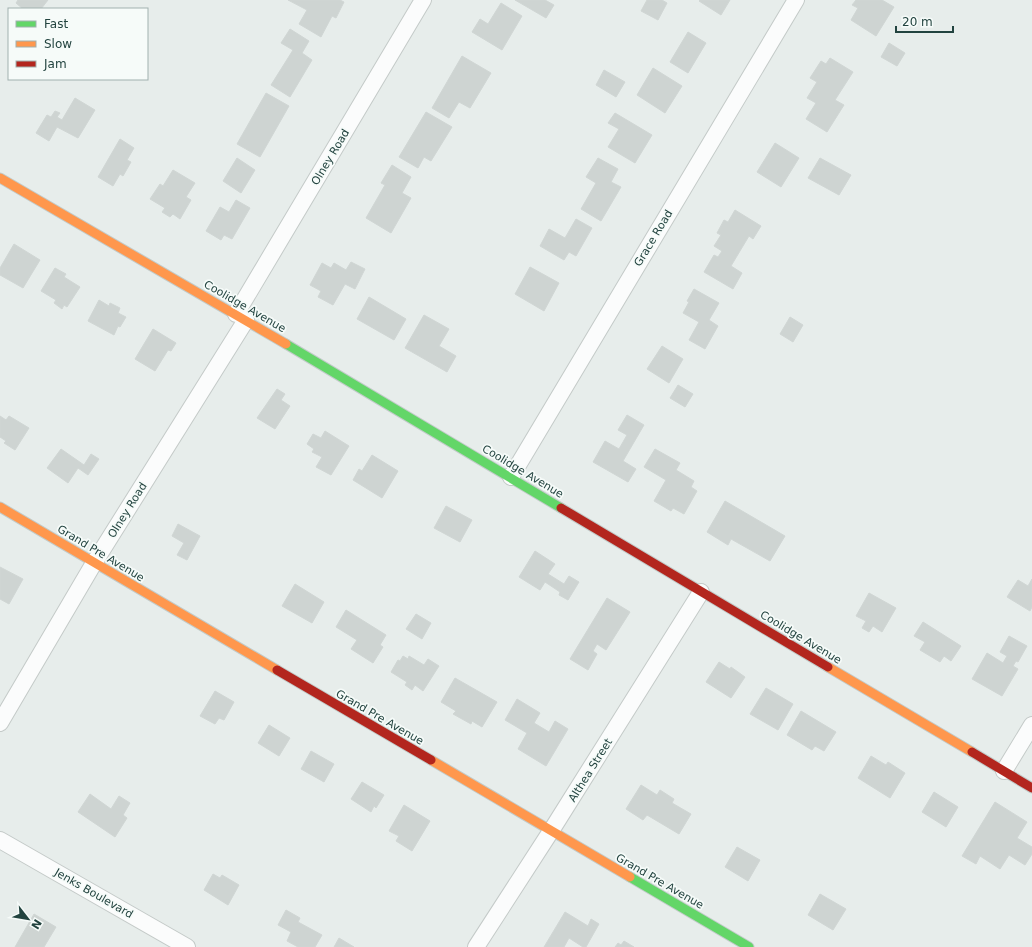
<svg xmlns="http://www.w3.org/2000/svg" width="1032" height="947" viewBox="0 0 1032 947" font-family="'DejaVu Sans',sans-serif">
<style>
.building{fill:#ced4d2;stroke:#d0d6d4}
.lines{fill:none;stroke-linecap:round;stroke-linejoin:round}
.street-casing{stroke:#c4cac8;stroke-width:18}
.fast-casing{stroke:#c2cbc9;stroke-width:11}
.slow-casing{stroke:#c2cbc9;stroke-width:11}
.jam-casing{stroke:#c2cbc9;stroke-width:11}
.street{stroke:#fbfcfc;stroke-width:16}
.fast{stroke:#63d668;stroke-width:9}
.slow{stroke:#ff974d;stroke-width:9}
.jam{stroke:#b3261e;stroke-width:9}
.labels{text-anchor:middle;stroke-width:3.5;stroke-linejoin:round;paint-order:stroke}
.street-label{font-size:11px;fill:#22433f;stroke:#f6fbf9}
</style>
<rect width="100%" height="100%" fill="#e7edeb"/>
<path class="building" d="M18,0H48L41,9H23L16,3Z
M288,0H340L344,2L336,18L332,16L321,37L299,24L307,10Z
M515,0H545L554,5L546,18Z
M647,0H662L667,3L658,20L641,11Z
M700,0H730L721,15L699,1Z
M856,0H882L894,7L876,36L851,20L858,8L852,5Z
M501,3L522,16L502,50L472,32L480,19L488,24Z
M290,29L309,41L302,53L312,60L290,97L271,85L293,50L281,43Z
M688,32L706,43L688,73L670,62Z
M889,43L905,53L897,66L881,57Z
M462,56L491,73L470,108L459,102L449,118L432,108Z
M830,58L853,72L835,100L844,105L827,132L806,119L816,103L807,98L817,82L810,78L821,61L826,64Z
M653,68L682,86L665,113L637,95Z
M604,70L625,82L616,97L596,85Z
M266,93L289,106L260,157L237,144Z
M75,98L95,110L78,138L57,127L49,141L36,133L47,115L51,117L55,111L60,113L57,117L62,120Z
M426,112L452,127L431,161L424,157L418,168L399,157Z
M615,113L652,135L635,163L608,147L619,129L608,123Z
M120,139L134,148L127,160L131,162L123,176L120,174L113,186L98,177Z
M775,143L799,158L781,187L757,172Z
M237,158L255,170L241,193L223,181Z
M598,158L618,169L611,182L621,187L601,221L581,209L596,183L586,177Z
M820,158L851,175L839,195L808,178Z
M392,165L411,177L402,193L411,198L391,233L366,218L385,185L381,183Z
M173,170L195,183L186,197L191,200L180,219L173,214L170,217L162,212L165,208L150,199L160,184L163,186Z
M236,200L250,208L232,239L224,235L221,240L206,231L220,207L229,212Z
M735,210L761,226L753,239L749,236L731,266L742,273L733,289L704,272L714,255L718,257L722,251L714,246L721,235L717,233L724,220L728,222Z
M576,219L592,228L576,256L569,252L564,260L540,246L549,229L565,238Z
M14,244L40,260L23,288L0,275V268Z
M351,262L365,269L355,289L345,284L333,305L318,297L321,291L310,285L322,263L331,268L334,263L346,270Z
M530,267L559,283L544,311L515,294Z
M55,268L66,274L64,277L80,287L67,307L64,305L62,309L54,303L56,300L41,291Z
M694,289L719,303L709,320L718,326L705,349L689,340L699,322L683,313L689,302L687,301Z
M369,297L406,319L394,340L357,319Z
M99,300L109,306L110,303L120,308L118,313L126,317L120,327L118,326L114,335L88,321Z
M424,315L449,329L439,346L456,356L447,372L405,348Z
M790,317L803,325L793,342L780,334Z
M153,329L176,343L171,351L168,350L155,371L135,359Z
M662,346L683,359L669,383L647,369Z
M678,385L693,394L685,407L670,398Z
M277,389L285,394L281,400L290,406L275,429L257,418Z
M627,415L644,425L623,461L636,469L628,482L593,462L605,441L619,449L627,435L618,430Z
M0,416L6,420L9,416L29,428L15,450L4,443L6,441L0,437Z
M325,431L349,446L331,475L316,467L322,457L312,452L314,449L307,444L313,434L321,438Z
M61,449L84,465L91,454L99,459L88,475L78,468L68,483L47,468Z
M655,449L680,463L676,470L694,481L691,487L697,491L684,514L673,508L671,511L654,501L666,480L644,467Z
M372,455L398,471L382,498L353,480L359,469L362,471Z
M725,501L785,536L770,561L731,539L728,545L707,532Z
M446,506L472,520L460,542L434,528Z
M178,524L200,536L187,560L177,555L184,543L172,536Z
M535,551L555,564L548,574L564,584L569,576L579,582L568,600L559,595L560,592L545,582L540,590L519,577Z
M0,567L23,579L9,604L0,599Z
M1032,579V607L1030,611L1007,597L1018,580L1028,586Z
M295,584L324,602L312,623L282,606Z
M869,593L896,608L882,632L873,626L869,632L862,628L866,621L856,616Z
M607,598L630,612L606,650L597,644L593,651L597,654L588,670L570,659Z
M346,610L386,635L380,645L383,647L373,663L351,649L357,640L336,627Z
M416,614L431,623L422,639L406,629Z
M923,622L961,646L951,661L944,656L940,662L920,650L925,642L914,636Z
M1009,636L1027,646L1018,662L1016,661L1013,666L1018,669L1002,696L972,679L987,653L1003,663L1007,656L1000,652Z
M403,656L408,659L409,656L424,665L428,659L439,666L423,691L415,685L412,690L405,685L407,682L391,672L398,660L400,661Z
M719,662L730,669L731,667L745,677L731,698L706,682Z
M455,678L497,702L482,727L472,721L471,724L453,714L456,711L441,702Z
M766,688L793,704L778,730L750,714Z
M215,691L234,702L224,720L219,718L215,724L200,716Z
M517,699L540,713L534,723L549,732L555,721L568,729L546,766L518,749L527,733L505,720Z
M801,711L836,732L824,751L815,746L812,750L787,735Z
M269,725L290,738L279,756L258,743Z
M311,751L334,764L324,782L301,769Z
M871,756L886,765L888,762L905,773L890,798L858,778Z
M362,782L384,795L376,808L374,806L371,812L351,799Z
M641,785L657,795L660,790L674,799L672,803L691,814L679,834L647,815L643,820L626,809Z
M934,792L958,807L946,827L922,812Z
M90,794L111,809L119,796L130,803L123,815L127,818L115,837L78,812Z
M995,802L1027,822L1017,838L1032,847V854L1025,865L1009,855L1000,869L980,856L976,864L962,856Z
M404,805L430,821L412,851L396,841L399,836L389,831Z
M737,847L760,860L748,881L725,867Z
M213,874L220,878L222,875L239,885L228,905L204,890Z
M820,894L846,909L833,930L808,915Z
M286,910L300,918L298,922L322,935L315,947H298L287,941L291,932L278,925Z
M565,912L588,926L591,919L599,924L586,947H583L569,938L564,947H544Z
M34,914L56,927L44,947H15Z
M339,938L354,947H334Z
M624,941L634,947H615L618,943L621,945Z"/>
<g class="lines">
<defs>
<path id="street" d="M236,314L423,0
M511,477L796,0
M0,723L94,563L246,320
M1004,771L1032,725
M0,840L187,947
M476,947L551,831L701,592"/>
<path id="fast" d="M286,344L561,508
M630,877L749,947"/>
<path id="slow" d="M0,178L286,344
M0,507L277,670
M828,667L972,752
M431,760L630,877"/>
<path id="jam" d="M561,508L828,667
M277,670L431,760
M972,752L1032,788"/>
</defs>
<use href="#street" class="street-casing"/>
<use href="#fast" class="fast-casing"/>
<use href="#slow" class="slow-casing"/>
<use href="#jam" class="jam-casing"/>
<use href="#street" class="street"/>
<use href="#fast" class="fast"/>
<use href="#slow" class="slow"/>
<use href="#jam" class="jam"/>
</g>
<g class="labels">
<g class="street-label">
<text transform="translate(330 157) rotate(-59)" y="4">Olney Road</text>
<text transform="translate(653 238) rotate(-59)" y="4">Grace Road</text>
<text transform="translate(245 306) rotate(30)" y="4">Coolidge Avenue</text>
<text transform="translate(523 471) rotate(31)" y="4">Coolidge Avenue</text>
<text transform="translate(127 510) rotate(-58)" y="4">Olney Road</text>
<text transform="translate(101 553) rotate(31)" y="4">Grand Pre Avenue</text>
<text transform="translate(801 637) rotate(31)" y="4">Coolidge Avenue</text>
<text transform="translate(380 717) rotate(30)" y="4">Grand Pre Avenue</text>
<text transform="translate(590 770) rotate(-58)" y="4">Althea Street</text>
<text transform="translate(660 881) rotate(30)" y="4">Grand Pre Avenue</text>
<text transform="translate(94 893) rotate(30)" y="4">Jenks Boulevard</text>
</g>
</g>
<rect x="8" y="8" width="140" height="72" fill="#f6fbf9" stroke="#a1b1af"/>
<rect x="16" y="21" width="20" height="6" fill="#63d668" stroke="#a1b1af"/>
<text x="44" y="28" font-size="12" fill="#22433f">Fast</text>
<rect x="16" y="41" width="20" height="6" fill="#ff974d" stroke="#a1b1af"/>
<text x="44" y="48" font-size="12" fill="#22433f">Slow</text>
<rect x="16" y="61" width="20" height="6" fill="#b3261e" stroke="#a1b1af"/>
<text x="44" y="68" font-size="12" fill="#22433f">Jam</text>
<g transform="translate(28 919) rotate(121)" stroke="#f6fbf9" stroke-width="3" paint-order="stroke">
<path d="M0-3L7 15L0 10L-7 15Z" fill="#22433f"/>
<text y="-6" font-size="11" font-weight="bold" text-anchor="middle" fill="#22433f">N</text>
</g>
<path d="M896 26v6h57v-6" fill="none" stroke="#22433f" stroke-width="2"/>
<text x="902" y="26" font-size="12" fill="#22433f" stroke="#f6fbf9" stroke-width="3" paint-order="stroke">20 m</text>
</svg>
